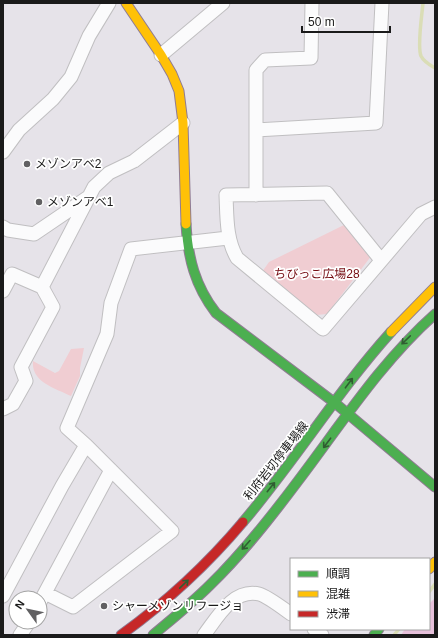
<svg xmlns="http://www.w3.org/2000/svg" width="438" height="638" viewBox="0 0 438 638" font-family="Arial,'Noto Sans JP',sans-serif">
<style>
.grass{fill:#e7c1db}
.park{fill:#f0cdd2}
.lines{fill:none;stroke-linecap:round;stroke-linejoin:round}
.stream{stroke:#daddb6;stroke-width:3.5}
.street-casing{stroke:#c0bfc1;stroke-width:15}
.fast-casing{stroke:#907c93;stroke-width:11}
.slow-casing{stroke:#907c93;stroke-width:11}
.jam-casing{stroke:#907c93;stroke-width:11}
.street{stroke:#fbfbfc;stroke-width:13}
.fast{stroke:#4caf50;stroke-width:9}
.slow{stroke:#ffc107;stroke-width:9}
.jam{stroke:#c62828;stroke-width:9}
.oneway{stroke:#305d32}
.poi-dot{fill:#616062;stroke:#fff;stroke-width:1.5}
.labels{text-anchor:middle;stroke-width:3.5;stroke-linejoin:round;paint-order:stroke}
.poi-label{font-size:12px;fill:#1a1a1a;stroke:#fff;text-anchor:start}
.park-label{font-size:12px;fill:#750c12;stroke:#fff}
.street-label{font-size:12px;fill:#1a1a1a;stroke:#fff}
</style>
<rect width="100%" height="100%" fill="#e6e3e9"/>
<path class="grass" d="M435,598V635H401L405,629H429V604Z"/>
<path class="park" d="M346,224L372,255L327,314L316,315L262,272L269,262Z
M84,348L80,368V376L71,396C55,388 31,382 33,361L55,373L59,371L71,349Z"/>
<g class="lines">
<path class="stream" d="M423,3C422,15 417,46 421,56C424,62 430,65 435,68
M429,592L435,584
M394,635L399,629"/>
<defs>
<path id="street" d="M161,55L223,3
M256,130L376,123L382,3
M3,152L19,130L53,99L71,77L89,36L109,3
M256,195V70L265,60L311,58L312,3
M3,227L8,230L34,234L87,198
M381,260L327,193L226,195C227,217 226,239 237,258L323,329L421,214L435,207
M42,287L94,187L109,173L134,161L183,123
M3,291L12,274L42,287L53,307L21,367L26,381L13,404L3,409
M45,593L73,607L172,531L86,445L67,428L107,334L111,303L131,249L228,238
M3,596L62,486L86,445
M40,602L111,470
M314,629L322,635
M20,635L29,622
M204,635C217,618 233,588 259,594C267,596 284,609 291,614"/>
<path id="fast" d="M186,224C188,258 195,286 216,313L335,403L435,487
M243,522C295,461 337,392 391,332
M153,635C172,619 192,603 210,585C243,553 271,517 298,481C342,423 381,362 435,314
M374,635L379,629"/>
<path id="slow" d="M126,3L161,55L172,74L179,91L183,123L186,224
M391,332L435,287
M429,569L435,562"/>
<path id="jam" d="M121,635C168,601 206,566 243,522"/>
</defs>
<use href="#street" class="street-casing"/>
<use href="#fast" class="fast-casing"/>
<use href="#slow" class="slow-casing"/>
<use href="#jam" class="jam-casing"/>
<use href="#street" class="street"/>
<use href="#fast" class="fast"/>
<use href="#slow" class="slow"/>
<use href="#jam" class="jam"/>
</g>
<defs><path id="oneway-shaft" d="M-6 0H5M1.5-3L5.5 0L1.5 3" fill="none" stroke-width="1.6" stroke-linecap="round" stroke-linejoin="round"/></defs>
<g class="oneway">
<use href="#oneway-shaft" transform="translate(406 340) rotate(136)"/>
<use href="#oneway-shaft" transform="translate(349 383) rotate(-53)"/>
<use href="#oneway-shaft" transform="translate(327 443) rotate(127)"/>
<use href="#oneway-shaft" transform="translate(271 487) rotate(-51)"/>
<use href="#oneway-shaft" transform="translate(246 545) rotate(132)"/>
<use href="#oneway-shaft" transform="translate(184 584) rotate(-44)"/>
</g>
<g class="poi-dot">
<circle cx="27" cy="164" r="4"/>
<circle cx="39" cy="202" r="4"/>
<circle cx="104" cy="606" r="4"/>
</g>
<g class="labels">
<g class="poi-label">
<text x="35" y="168">メゾンアベ2</text>
<text x="47" y="206">メゾンアベ1</text>
<text x="112" y="610">シャーメゾンリフージョ</text>
</g>
<g class="park-label">
<text x="317" y="278">ちびっこ広場28</text>
</g>
<g class="street-label">
<text transform="translate(276 461) rotate(-52)" y="4">利府岩切停車場線</text>
</g>
</g>
<rect width="438" height="638" fill="none" stroke="#1a1a1a" stroke-width="8"/>
<rect x="290" y="558" width="140" height="72" fill="#ffffff" stroke="#a3a3a3"/>
<rect x="298" y="571" width="20" height="6" fill="#4caf50" stroke="#a3a3a3"/>
<text x="326" y="578" font-size="12" fill="#1a1a1a">順調</text>
<rect x="298" y="591" width="20" height="6" fill="#ffc107" stroke="#a3a3a3"/>
<text x="326" y="598" font-size="12" fill="#1a1a1a">混雑</text>
<rect x="298" y="611" width="20" height="6" fill="#c62828" stroke="#a3a3a3"/>
<text x="326" y="618" font-size="12" fill="#1a1a1a">渋滞</text>
<g transform="translate(28 610) rotate(303)"><circle r="19" fill="#ffffff" stroke="#a3a3a3"/>
<path d="M0-3L7 15L0 10L-7 15Z" fill="#616062"/>
<text y="-6" font-size="11" font-weight="bold" text-anchor="middle" fill="#1a1a1a">N</text>
</g>
<path d="M302 26v6h88v-6" fill="none" stroke="#1a1a1a" stroke-width="2"/>
<text x="308" y="26" font-size="12" fill="#1a1a1a" stroke="#ffffff" stroke-width="3" paint-order="stroke">50 m</text>
</svg>
